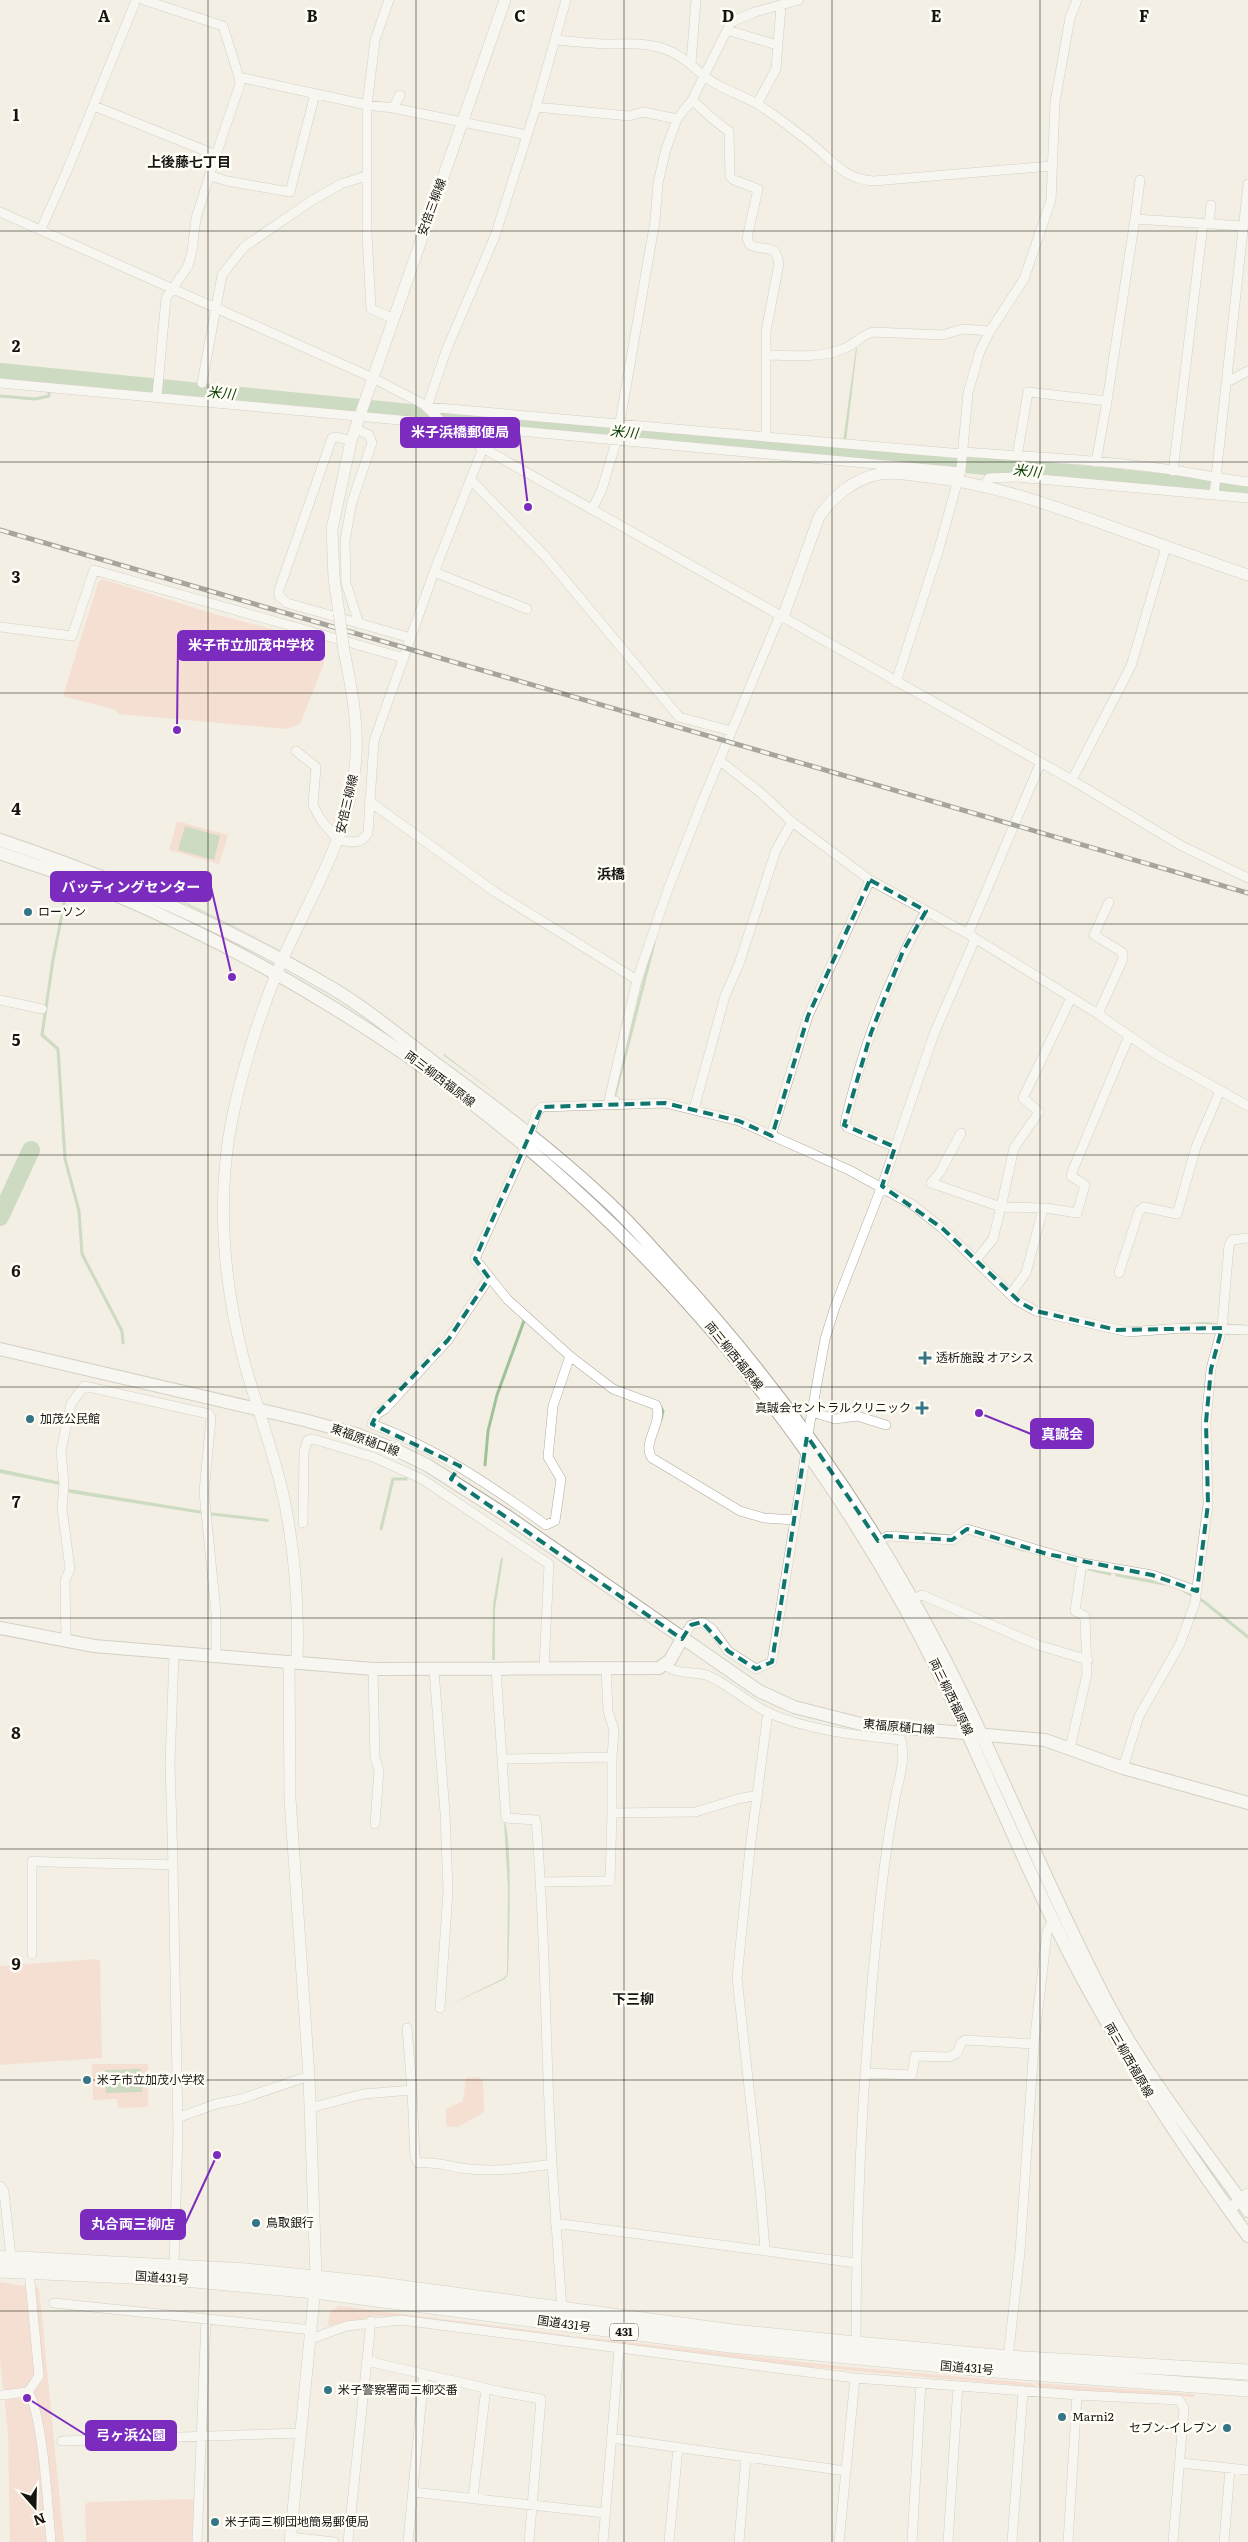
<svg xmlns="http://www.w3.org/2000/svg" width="1248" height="2542" viewBox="0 0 1248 2542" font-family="Literata,'Noto Sans JP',serif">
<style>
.green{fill:#f9cdbd}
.water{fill:#9ec399}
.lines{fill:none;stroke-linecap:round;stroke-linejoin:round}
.stream{stroke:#9ec399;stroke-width:3}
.river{stroke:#9ec399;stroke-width:18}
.minor-casing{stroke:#afaba0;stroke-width:10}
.tertiary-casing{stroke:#afaba0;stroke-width:12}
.secondary-casing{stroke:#afaba0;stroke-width:14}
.trunk-casing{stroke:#afaba0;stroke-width:16}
.minor{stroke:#fff;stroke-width:9}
.tertiary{stroke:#fff;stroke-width:11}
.secondary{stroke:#fff;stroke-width:12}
.trunk{stroke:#fff;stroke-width:15}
.rail-casing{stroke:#4d4b45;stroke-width:5}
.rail{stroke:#fffdf6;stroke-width:3;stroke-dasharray:9;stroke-linecap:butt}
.tertiary-bridge-casing{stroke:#afaba0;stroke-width:12;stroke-linecap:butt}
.tertiary-bridge{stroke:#fff;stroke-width:11}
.marked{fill:none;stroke:#0f766e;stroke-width:4;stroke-dasharray:10 6;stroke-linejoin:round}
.grid{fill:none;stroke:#161511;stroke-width:1;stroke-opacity:0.55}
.poi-dot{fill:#347688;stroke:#fffdf6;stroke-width:2}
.labels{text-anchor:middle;stroke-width:5;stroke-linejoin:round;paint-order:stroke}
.shield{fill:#fffdf6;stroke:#5c5b56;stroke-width:1}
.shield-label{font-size:11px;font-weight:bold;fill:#161511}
.street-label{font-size:12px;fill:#161511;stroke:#fffdf6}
.poi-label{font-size:12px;fill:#161511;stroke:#fffdf6;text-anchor:start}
.neighbourhood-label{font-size:14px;font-weight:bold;fill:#161511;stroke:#fffdf6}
.water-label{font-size:14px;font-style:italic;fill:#053a01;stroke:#fffdf6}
.grid-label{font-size:16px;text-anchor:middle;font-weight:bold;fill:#161511;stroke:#fffdf6;stroke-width:5;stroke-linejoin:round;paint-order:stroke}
.leader{fill:none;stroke:#7b2cbf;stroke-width:2}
.callout-dot{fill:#7b2cbf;stroke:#fffdf6;stroke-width:2}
.callout{fill:#7b2cbf;stroke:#7b2cbf;stroke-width:2}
.callout-label{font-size:14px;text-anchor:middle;font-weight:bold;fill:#fff}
</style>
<rect width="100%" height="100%" fill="#f3efe4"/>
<path class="green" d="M102,579L218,615L318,641L324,663L300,724L287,729L119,714L116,710L63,696L98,583Z
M177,821L228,835L219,864L169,850Z
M95,1959L100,1961L102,2058L0,2065V1966Z
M92,2064H148V2107L118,2108L117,2099L93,2100Z
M479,2077L483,2082L484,2112L458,2127H449L446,2124V2109L463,2101L466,2078Z
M0,2282L39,2288L64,2542H10L8,2432L0,2360Z
M339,2306L569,2335L574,2339L408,2317L376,2316L328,2326L330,2312Z
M575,2336L838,2366L1031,2383L1037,2387L765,2363L578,2338Z
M1035,2383L1194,2394V2397L1042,2388Z
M192,2499L195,2502L193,2542H86L85,2505L88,2502Z"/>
<path class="water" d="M856,348H857L846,442L843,441Z
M185,826L220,836L214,860L178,850Z
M179,899L262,940L178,900Z
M444,1054L499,1096L443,1055Z
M1203,1322L1248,1325V1327L1135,1329L1124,1327Z
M0,1469L61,1482L60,1485L0,1473Z
M69,1489L203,1511V1514L70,1493L67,1491Z
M207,1512L268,1519L269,1522L208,1515Z
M961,1528L1025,1550L1024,1552L961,1531L952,1538L923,1535V1532L952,1535Z
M501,1558H503L495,1609V1660H492L493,1604Z
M504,1821C513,1832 509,1951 508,1974L505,1979L447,2006L504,1978L507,1974L508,1889Z
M141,2069L142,2092L106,2093L105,2070Z"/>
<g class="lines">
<path class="stream" d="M0,396L35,399L49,396V393
M67,889L53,960L42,1035L58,1049L65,1159L79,1211L82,1254L122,1331L123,1343
M614,1099L654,943
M658,1403L663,1411L661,1420
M485,1465L488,1431L497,1395L525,1318
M381,1529L393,1479H406
M1089,1569L1110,1574
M1117,1575L1164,1584
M1184,1591L1203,1601L1248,1637"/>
<path class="river" d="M0,372L580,430L1111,477L1248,492
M0,1217L31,1150"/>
<defs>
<path id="minor" d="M144,0L223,26L239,77L367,105L393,108L400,95
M389,0L375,40L367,105V234L371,309L392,318
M566,0L536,107L495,236L446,351L427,407L766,437V355
M727,30L777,45
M555,40C573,41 591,44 608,44C630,44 652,42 672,52C691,61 700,76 718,85C734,94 750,98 765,109C780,119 794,130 808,141C832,159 842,179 874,181L1051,166
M691,63L696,0
M692,100C705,111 714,122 729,131L730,176L734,180L758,189L747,238L750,245C765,252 776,242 779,264L766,331V355C791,355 819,359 843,349C854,345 861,335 873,332L942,335L963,329L990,331
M757,104L776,69L781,6
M94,106L216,155L240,84L239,77
M536,107L629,116L643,112L677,119
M393,108L527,135
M211,176L227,181L290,192L315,94
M0,212L373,378L423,404L444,424L483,448L1072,780L1180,845L1248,878
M1135,219L1140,180
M1209,224L1211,205
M41,229L67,171L136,0
M1227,382L1248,371
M0,383L961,472
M202,383L222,275L244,247L311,201L341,184L366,176
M157,396L166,298L188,266L192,251L196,218L216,155
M1107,401L1135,219L1243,226
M356,429L369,435L372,443L352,502L345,540L346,583L359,624
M766,437L963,454
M351,441L337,437L332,438L279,590V596L287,603L411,638
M963,452C1033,457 1103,460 1173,470C1198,474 1223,479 1248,482
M1017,456L1028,392L1107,401L1096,462
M1173,471L1203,224
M470,479L545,556L679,717L731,731
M985,485L989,478L1017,477L1248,498
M1214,495L1248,184
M592,510L602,489L617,439L655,221L658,183L666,149L677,119L692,100L731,22L755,12L799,0
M434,572L527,609
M0,627L72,636L94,570L404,658
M896,682L938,552L961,469L968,393L980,351L990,331L1024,279L1051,200L1055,102L1070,18L1077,0
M296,751L316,767L313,805L321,820L338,840C351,842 361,845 368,833L374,741L434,572L483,448
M719,760L761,793L792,822L870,880L968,934L1098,1014L1157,1055L1248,1106
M1072,780L1131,666L1166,547
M369,801L495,892L637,980
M968,934L1040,764
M1071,998L1023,1098L1039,1112L1014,1148L1001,1207L1046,1208L1077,1213L1085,1185L1071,1176L1072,1172L1129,1036
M0,1000L42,1009
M1098,1014L1123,959L1122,952L1094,935L1109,902
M615,1104V1101L609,1100L637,980L667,892L702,802L780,615
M694,1109L725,996L739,964L776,850L792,822
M961,1133L940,1172L931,1183L1001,1207L993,1239L976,1260
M771,1136L808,1016L870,880
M895,1147L847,1127L845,1123C862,1049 889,976 926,911
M1119,1273L1139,1211L1144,1207L1177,1214L1196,1147L1220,1091
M489,1278L448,1340L385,1409L377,1414L372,1424C436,1448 491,1486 546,1525L555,1521L561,1479L548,1457L553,1406L570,1356
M1011,1294L1026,1273L1043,1209
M812,1412L835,1419L857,1416L886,1425
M807,1439L825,1339L835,1307L882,1186L934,1034L975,939
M795,1520L764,1518L740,1511L652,1458C641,1443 664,1422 656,1405L613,1389L570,1356L507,1299L475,1259L526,1145L537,1112L542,1107L665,1103L739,1121L849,1170L913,1205L942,1228L1016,1300L1036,1311L1128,1332L1184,1328L1248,1330
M303,1523L304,1451L308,1440L313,1439L373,1457L422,1479L549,1564L544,1668
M878,1541L888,1536L952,1540L967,1529L1082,1563
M913,1599L922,1595L1038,1645L1088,1660
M682,1639L691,1625L702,1622L713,1630L728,1651L756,1669L772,1662L806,1452
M66,1640L65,1581L70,1569L62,1508L64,1484L61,1451L71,1404L84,1386L209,1414L211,1418L204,1492L216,1613V1657
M666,1665C675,1675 693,1671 706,1675C728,1683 747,1703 769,1713C811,1731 856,1735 901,1740C906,1760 899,1778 895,1799C888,1836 883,1874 879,1911C864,2054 856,2200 856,2344
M606,1668L608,1711L614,1730L612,1757
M373,1669L375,1758L379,1770L375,1824
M434,1670L445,1813L448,1891L440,2008
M496,1670L506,1818L536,1820C546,1935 545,2049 552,2164
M1070,1748L1087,1674L1085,1616L1075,1611L1082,1563L1152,1575L1197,1591
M502,1759L612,1757V1813L695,1812L738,1799L758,1795
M1123,1768L1139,1716L1180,1644L1195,1603L1208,1504L1206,1422L1211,1369L1222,1328L1229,1245L1232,1240L1248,1238
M173,1865L170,1763L174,1654
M542,1882L610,1881L612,1813
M32,1954V1861C79,1864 126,1863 173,1865L178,2131L174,2265
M867,2073L912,2075L915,2056L949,2057L957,2053L961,2043L965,2040L1034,2044
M412,2090L415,2156L418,2163C436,2162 444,2165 461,2168C491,2173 522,2168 552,2164L562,2310
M310,2108L363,2094L412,2090L407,2028
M177,2118L216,2104L241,2099L309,2076
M0,2186L4,2192L11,2257
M555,2223L856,2263
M765,2250L760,2188L737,1978L750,1849L768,1712
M54,2303L312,2330
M311,2339L346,2326L401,2320L855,2378L1077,2395L1179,2400L1184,2408L1173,2542
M1008,2358L1020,2252L1034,2044L1047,1932L1053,1920
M367,2361L502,2392L541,2399L529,2542
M28,2392L39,2376L29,2271
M2,2395L28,2392C43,2413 48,2511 51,2542
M611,2438L846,2471
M62,2441L301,2433
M1181,2463L1248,2470
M413,2492L605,2513
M473,2497L486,2388
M290,2537L334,2542
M197,2542L206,2319
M348,2542L371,2321
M408,2542L424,2374
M603,2542L619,2349
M669,2542L678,2448
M739,2542L746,2457
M839,2542L855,2378
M912,2542L921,2383
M948,2542L958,2386
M1012,2542L1023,2391
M1068,2542L1077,2395
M1224,2542L1230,2469"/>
<path id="tertiary" d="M339,613L334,578L332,529L351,441L505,0
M783,617L819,517C833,496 854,479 879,474C895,471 913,476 929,477C994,484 1053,506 1115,528C1159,544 1204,560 1248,575
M289,1662L290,1798L309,2076L316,2277L290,2542
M297,1662C299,1604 295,1547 282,1490C272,1448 257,1407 245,1365C225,1290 217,1213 229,1136C238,1081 261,1008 284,956C313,892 353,827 356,755C358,721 351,685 344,651
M1230,2211L1239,2199L1248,2194"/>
<path id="secondary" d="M0,840C112,878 223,924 325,984C364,1006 399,1036 435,1063C494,1106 554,1151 607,1201C631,1223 652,1248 673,1271C764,1370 845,1480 911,1597C986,1728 1038,1871 1108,2004C1147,2078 1200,2143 1248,2211
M0,853C36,866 74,877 109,892C451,1037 726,1285 906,1610C969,1724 1013,1844 1072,1959C1123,2057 1183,2147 1248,2236
M0,1349L304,1420L356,1434L394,1449L427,1465L507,1516L759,1691L794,1707L861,1724L1045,1740L1123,1768L1248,1803
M0,1628L94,1646L373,1669L659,1668L670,1660L682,1639"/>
<path id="trunk" d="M0,2258L247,2271L373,2284L733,2332L856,2344L1008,2358L1248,2372
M0,2270L173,2278L315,2291L730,2345L1006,2371L1248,2389"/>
</defs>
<use href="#minor" class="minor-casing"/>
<use href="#tertiary" class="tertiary-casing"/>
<use href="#secondary" class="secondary-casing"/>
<use href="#trunk" class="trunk-casing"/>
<use href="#minor" class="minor"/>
<use href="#tertiary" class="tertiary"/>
<use href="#secondary" class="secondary"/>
<use href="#trunk" class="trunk"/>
<defs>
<path id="rail" d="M0,530L1248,893"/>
</defs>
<use href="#rail" class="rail-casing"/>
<use href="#rail" class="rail"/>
<defs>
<path id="tertiary-bridge" d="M339,613L344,651"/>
</defs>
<use href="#tertiary-bridge" class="tertiary-bridge-casing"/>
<use href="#tertiary-bridge" class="tertiary-bridge"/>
</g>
<path d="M0 0H1248V2542H0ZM870,880L926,911L903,951L871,1033L844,1125L895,1147L882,1186L942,1228L1021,1303L1036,1311L1117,1330L1222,1328L1211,1369L1206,1422L1208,1504L1197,1591L1152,1575L1047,1554L967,1529L952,1540L886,1536L878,1541L807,1436L772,1662L756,1669L728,1651L702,1622L691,1625L682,1639L451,1479L460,1466L372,1424L377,1414L448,1340L489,1278L475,1259L542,1107L665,1103L739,1121L772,1136L808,1016Z" fill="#f3efe4" fill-opacity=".55" fill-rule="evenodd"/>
<path class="marked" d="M870,880L926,911L903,951L871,1033L844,1125L895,1147L882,1186L942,1228L1021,1303L1036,1311L1117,1330L1222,1328L1211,1369L1206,1422L1208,1504L1197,1591L1152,1575L1047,1554L967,1529L952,1540L886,1536L878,1541L807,1436L772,1662L756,1669L728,1651L702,1622L691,1625L682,1639L451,1479L460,1466L372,1424L377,1414L448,1340L489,1278L475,1259L542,1107L665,1103L739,1121L772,1136L808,1016Z"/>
<path class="grid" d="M208,0V2542M416,0V2542M624,0V2542M832,0V2542M1040,0V2542M0,231H1248M0,462H1248M0,693H1248M0,924H1248M0,1155H1248M0,1387H1248M0,1618H1248M0,1849H1248M0,2080H1248M0,2311H1248"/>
<g class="poi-dot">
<circle cx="28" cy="912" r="5"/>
<path d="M922.5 1350.5h5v5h5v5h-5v5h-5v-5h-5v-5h5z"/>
<path d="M919.5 1400.5h5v5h5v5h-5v5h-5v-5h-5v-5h5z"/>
<circle cx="30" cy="1419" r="5"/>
<circle cx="87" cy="2080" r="5"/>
<circle cx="256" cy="2223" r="5"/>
<circle cx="328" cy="2390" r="5"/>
<circle cx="1062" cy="2417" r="5"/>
<circle cx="1227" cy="2428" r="5"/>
<circle cx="215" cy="2522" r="5"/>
</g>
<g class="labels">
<rect class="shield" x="610" y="2323.5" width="28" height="17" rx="4"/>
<g class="shield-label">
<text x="624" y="2336">431</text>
</g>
<g class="street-label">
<text transform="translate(432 207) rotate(-70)" y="4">安倍三柳線</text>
<text transform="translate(347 804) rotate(-77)" y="4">安倍三柳線</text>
<text transform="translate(440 1079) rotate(37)" y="4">両三柳西福原線</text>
<text transform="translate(734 1356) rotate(51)" y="4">両三柳西福原線</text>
<text transform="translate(365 1440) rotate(20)" y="4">東福原樋口線</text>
<text transform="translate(951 1697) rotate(64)" y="4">両三柳西福原線</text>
<text transform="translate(899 1727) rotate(5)" y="4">東福原樋口線</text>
<text transform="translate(1129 2060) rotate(60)" y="4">両三柳西福原線</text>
<text transform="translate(162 2278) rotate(4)" y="4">国道431号</text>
<text transform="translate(564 2324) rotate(8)" y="4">国道431号</text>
<text transform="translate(967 2368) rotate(5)" y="4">国道431号</text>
</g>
<g class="poi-label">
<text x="38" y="916">ローソン</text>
<text x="936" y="1362">透析施設 オアシス</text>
<text x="911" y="1412" text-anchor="end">真誠会セントラルクリニック</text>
<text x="40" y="1423">加茂公民館</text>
<text x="97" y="2084">米子市立加茂小学校</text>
<text x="266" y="2227">鳥取銀行</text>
<text x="338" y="2394">米子警察署両三柳交番</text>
<text x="1072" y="2421">Marni2</text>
<text x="1217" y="2432" text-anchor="end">セブン-イレブン</text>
<text x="225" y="2526">米子両三柳団地簡易郵便局</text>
</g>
<g class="neighbourhood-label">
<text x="189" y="167">上後藤七丁目</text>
<text x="611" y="879">浜橋</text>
<text x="633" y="2004">下三柳</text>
</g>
<g class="water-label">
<text transform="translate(221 393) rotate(6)" y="5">米川</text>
<text transform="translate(624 432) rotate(6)" y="5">米川</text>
<text transform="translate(1027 471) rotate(6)" y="5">米川</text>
</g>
</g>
<g class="grid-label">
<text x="104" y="22">A</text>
<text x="312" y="22">B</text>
<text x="520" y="22">C</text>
<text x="728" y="22">D</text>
<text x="936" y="22">E</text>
<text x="1144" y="22">F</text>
<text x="16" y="121">1</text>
<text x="16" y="352">2</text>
<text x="16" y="583">3</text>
<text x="16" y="815">4</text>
<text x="16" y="1046">5</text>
<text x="16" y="1277">6</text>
<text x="16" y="1508">7</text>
<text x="16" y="1739">8</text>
<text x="16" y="1970">9</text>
</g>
<path class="leader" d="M528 507L519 432M177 730L178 645M232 977L211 887M979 1413L1031 1434M217 2155L185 2224M27 2398L86 2435"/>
<g class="callout-dot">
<circle cx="528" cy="507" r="5"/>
<circle cx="177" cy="730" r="5"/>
<circle cx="232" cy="977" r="5"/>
<circle cx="979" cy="1413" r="5"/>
<circle cx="217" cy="2155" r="5"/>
<circle cx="27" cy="2398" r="5"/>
</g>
<g class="callout">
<rect x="401" y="418" width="118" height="29" rx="5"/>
<rect x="178" y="631" width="146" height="29" rx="5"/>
<rect x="51" y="872" width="160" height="29" rx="5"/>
<rect x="1031" y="1419" width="62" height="29" rx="5"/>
<rect x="81" y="2210" width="104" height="29" rx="5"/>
<rect x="86" y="2421" width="90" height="29" rx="5"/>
</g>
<g class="callout-label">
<text x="460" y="437">米子浜橋郵便局</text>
<text x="251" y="650">米子市立加茂中学校</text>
<text x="131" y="892">バッティングセンター</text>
<text x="1062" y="1439">真誠会</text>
<text x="133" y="2229">丸合両三柳店</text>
<text x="131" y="2440">弓ヶ浜公園</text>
</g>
<g transform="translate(35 2507) rotate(160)" stroke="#fffdf6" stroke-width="4" paint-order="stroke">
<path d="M0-4L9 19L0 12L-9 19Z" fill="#161511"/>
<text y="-8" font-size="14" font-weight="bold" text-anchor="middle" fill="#161511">N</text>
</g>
</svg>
